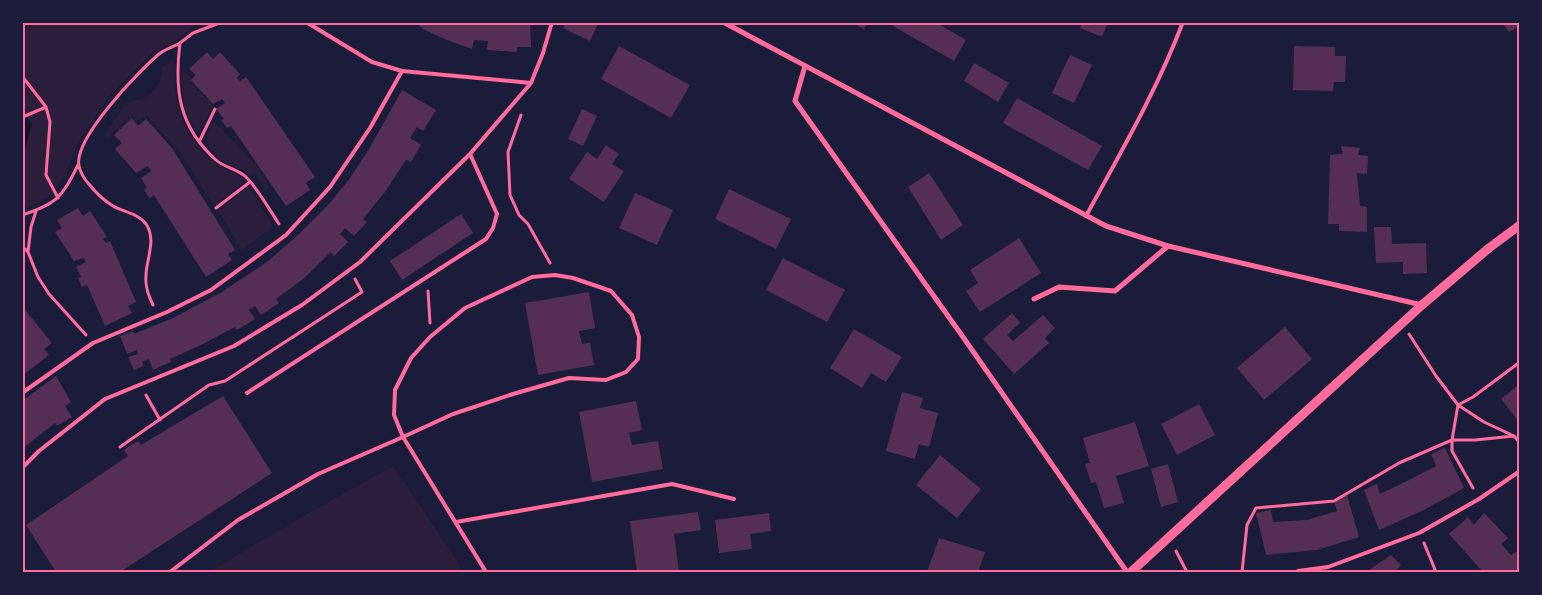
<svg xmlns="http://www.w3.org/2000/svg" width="1542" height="595" viewBox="0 0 1542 595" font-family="'Source Sans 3',sans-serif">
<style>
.green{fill:#2a1e3b}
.water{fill:#12122b}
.building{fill:#542f53}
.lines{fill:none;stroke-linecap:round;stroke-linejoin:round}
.path{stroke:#ff6b9d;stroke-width:3}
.service{stroke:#ff6b9d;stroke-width:4}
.minor{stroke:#ff6b9d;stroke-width:5}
.tertiary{stroke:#ff6b9d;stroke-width:9}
.neatline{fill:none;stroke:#ff6b9d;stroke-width:2}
</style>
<rect width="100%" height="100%" fill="#1b1b3a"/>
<path class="green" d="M22,23H202L195,25L179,38L151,54L108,98L78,142L65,176L47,198L23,211Z
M173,59C174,72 174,85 176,98C180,120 195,146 212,161C221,168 239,173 245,181L214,206L180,152L146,115L138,122L132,115L107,138L104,134L127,102C145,102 163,87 162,68Z
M182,68L193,80L191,83L213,105L198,134C184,113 180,93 182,68Z
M212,122L219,126L255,164L270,188L265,190L255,173L249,176C245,169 239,169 232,166C220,161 209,151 206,137Z
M248,186L262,207L273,227L242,250L218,211Z
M393,466L458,562L461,572H209L312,511Z"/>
<path class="water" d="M23,112L32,124L23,156Z"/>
<path class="building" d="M414,22H530L531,47H517V52L487,50L488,41L474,40L472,49L447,40L425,30Z
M566,22H599L590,41L563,28Z
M851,22H868L864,29Z
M895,22H935L966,40L954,61L893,26Z
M1082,22H1108L1102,37L1080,28Z
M1502,22H1520V26L1509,32Z
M619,46L690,85L671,118L601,79Z
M1294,46L1335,47V56H1346L1345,82H1334L1333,91L1293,90Z
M207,52L213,59L220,52L240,74L237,78L240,81L246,77L315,177L306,183L310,190L286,206L231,126L227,128L221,120L224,119L216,109L225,103L222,99L213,104L191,80L196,75L189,69Z
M1070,55L1092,65L1074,103L1052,93Z
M974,63L1009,83L998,102L964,81Z
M402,90L436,110L423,131L417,127L410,138L421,145L411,162L406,160L385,192L363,219L367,222L354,236L345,228L340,234L348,242L334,256L331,252L302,280L276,299L279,303L261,315L255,306L249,310L255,319L237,330L235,327L203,344L170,359L171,362L153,370L149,359L142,362L144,366L134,370L128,357L138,354L137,350L127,354L120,336L133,331L134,334L173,318L220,293L267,262L299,234L330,203L350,178L369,149Z
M1017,98L1102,146L1088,170L1003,123Z
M582,109L597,116L583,146L568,139Z
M132,118L138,126L146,119L172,148L235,250L228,254L232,260L206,277L154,195L149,198L144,189L147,188L141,178L151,171L148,166L136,173L115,149L122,143L114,135Z
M606,145L619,154L612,164L624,171L604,202L569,179L587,152L597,159Z
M1341,146L1360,148L1358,155L1368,156L1367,174L1357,173L1360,206L1367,207V232L1339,231V224H1328L1330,155L1343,154Z
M929,173L963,225L941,240L908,187Z
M729,189L791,219L776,249L715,219Z
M635,193L673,210L657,245L619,228Z
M78,208L83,216L90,211L107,237L103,239L106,243L110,241L136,302L128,306L132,313L105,326L87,285L82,287L78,278L81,277L76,267L86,262L84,258L74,261L55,232L62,228L57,220Z
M461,214L473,233L402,280L390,261Z
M1374,227H1391L1392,244L1426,243L1427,273L1403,274V262L1376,263Z
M1019,238L1041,273L980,312L966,291L978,283L970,270Z
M783,258L845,290L827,322L766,290Z
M589,292L595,328L579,331L582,344L590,343L594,365L538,375L525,303Z
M22,306L52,343L44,349L49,355L26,373L22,369Z
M1012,313L1020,323L1007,335L1013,341L1043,315L1055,328L1045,338L1049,343L1014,374L983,339Z
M1285,327L1312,359L1264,400L1237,368Z
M854,329L902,357L886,382L871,373L862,388L830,368Z
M56,376L71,402L65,406L72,417L57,426L55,423L22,449V401Z
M1520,384V423L1501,399Z
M902,392L923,398L920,408L938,413L929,447L919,444L915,459L886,451Z
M223,396L272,473L120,572H56L26,525L128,456L124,450L131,445L138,441L141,445Z
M636,401L642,430L629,433L632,445L658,441L663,469L592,482L579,412Z
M1199,404L1215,435L1177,455L1161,424Z
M1135,422L1149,466L1116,476L1124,503L1104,508L1096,482L1091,483L1085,464L1090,463L1083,438Z
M1445,448L1464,488L1424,510L1379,530L1364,490L1377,484L1380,494L1409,480L1436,466L1431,454Z
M940,455L981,489L957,518L916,485Z
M1168,464L1178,502L1161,507L1151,469Z
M1347,495L1359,537L1317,550L1266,555L1256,513L1271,510L1273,522L1307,520L1337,511L1334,501Z
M698,512L701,530L674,534L679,571L637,572L630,521Z
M769,513L771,531L750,534L752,549L719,553L715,520Z
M1484,513L1508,538L1501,544L1511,555L1518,551L1520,572H1483L1449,534L1468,517L1474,525Z
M939,538L985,552L978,572H927Z
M1391,555L1401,565L1395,572H1366Z"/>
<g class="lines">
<path class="path" d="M222,22L193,33L180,43C174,90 179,127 216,160C225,168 238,169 246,177C258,189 269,209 279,224
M22,76L46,107L50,122L46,175L58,198
M521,115L508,152L510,195L519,215L528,224L550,263
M25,116L46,107
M200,140L215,109
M216,208L250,182
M36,211L31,227L28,252L38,277L49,294L86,335
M22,215C57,204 62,197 78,165
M22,246L28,252
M428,291L430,323
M153,305C149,297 145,285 146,276C146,259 157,240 146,224C138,213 123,212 113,206C103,200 95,192 88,183C84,179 80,171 79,166C73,139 139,71 159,54C165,49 173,47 180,43
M1409,334L1436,376L1458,405L1484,422L1514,436L1520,443
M146,395L160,420
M120,447L209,385L225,381L362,292L355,279
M1473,488L1452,451V440L1458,405L1473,397L1520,362
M1424,543L1436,572
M1176,551L1187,572
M1242,572L1247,525L1256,508L1334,501L1399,463L1452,440H1475L1514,436"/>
<path class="service" d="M306,22L372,62L402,71L531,83
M1086,216C1121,152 1157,90 1183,22
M22,393L93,343L167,312L211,290L286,235L330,187L370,128L402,71
M247,393L486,239L493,228L497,214L470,154
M22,468L39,451L105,399L234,346L302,305L360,262L470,154L531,83L543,53L552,22
M456,522L672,484L734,499
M1298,571L1328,567L1419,533L1479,499L1520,471
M170,572L238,520L318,474L403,437L453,414L513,394L569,378L606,380L626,372L638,359L639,337L632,315L611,291L573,278L555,275L532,277L465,308L430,337L411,358L395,390L394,415L403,437L486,572
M701,572H702"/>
<path class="minor" d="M723,22L1106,226L1168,246L1422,305
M805,66L795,101L963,337L1127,572
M1034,299L1059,287L1115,291L1168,246"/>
<path class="tertiary" d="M1131,572L1422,305L1489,248L1520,225"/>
</g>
<rect width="1542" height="595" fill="none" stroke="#1b1b3a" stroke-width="48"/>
<rect x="24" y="24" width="1494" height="547" class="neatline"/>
</svg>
